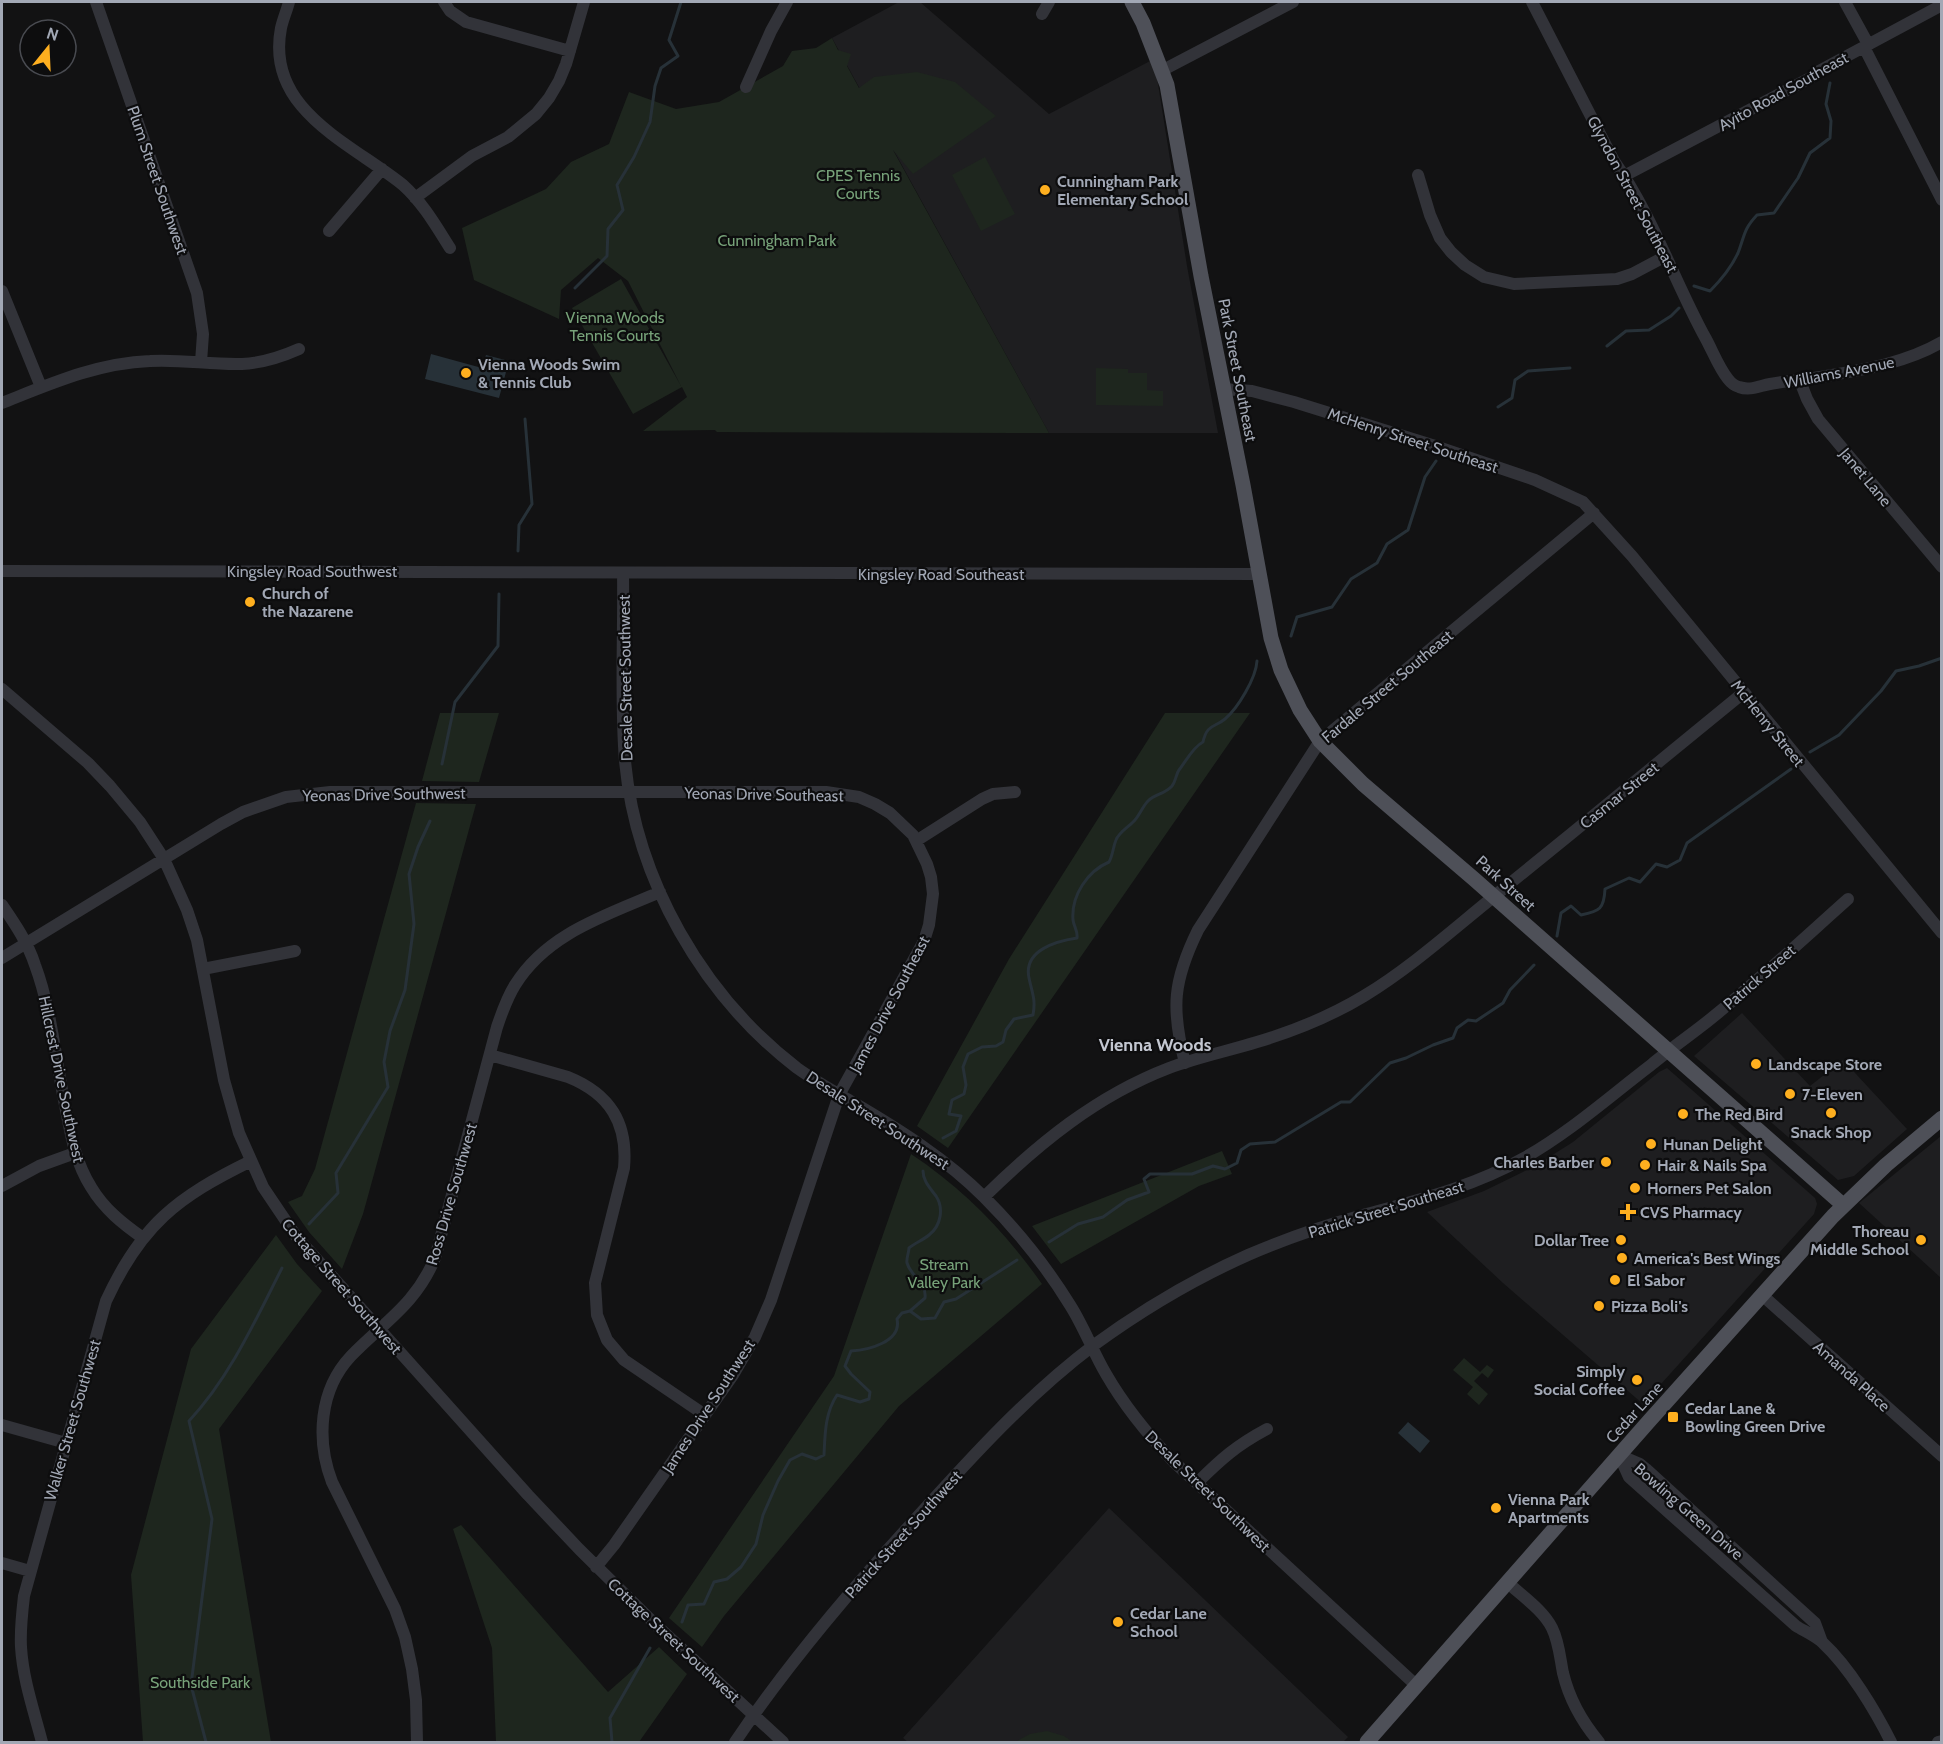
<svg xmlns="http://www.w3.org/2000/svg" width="1943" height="1744" viewBox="0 0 1943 1744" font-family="Cabin,sans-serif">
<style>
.built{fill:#1e1e20}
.green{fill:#1e261e}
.water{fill:#273138}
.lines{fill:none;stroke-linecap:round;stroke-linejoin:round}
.stream{stroke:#273138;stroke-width:3}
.minor{stroke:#323339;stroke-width:12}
.major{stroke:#4e5058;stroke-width:15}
.poi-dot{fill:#feaf1f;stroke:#0d0d0e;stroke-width:2}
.labels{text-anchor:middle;stroke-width:4.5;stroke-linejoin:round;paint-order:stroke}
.street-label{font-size:16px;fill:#a2a8b5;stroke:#0d0d0e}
.park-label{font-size:16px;fill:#77a279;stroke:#0d0d0e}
.poi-label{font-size:16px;font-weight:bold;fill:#a2a8b5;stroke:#0d0d0e;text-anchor:start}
.neighbourhood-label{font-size:18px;font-weight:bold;fill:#c3c7d1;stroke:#0d0d0e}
</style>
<rect width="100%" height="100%" fill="#121213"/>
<path class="built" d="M899,2H920L1049,114L1152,60L1155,65L1187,266L1218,433H1049L832,38Z
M1742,1013L1810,1086L1843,1060L1907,1129L1854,1176L1838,1180L1694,1056Z
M1667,1068L1815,1198L1817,1204L1814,1214L1643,1404L1503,1283L1427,1212L1484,1191L1535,1166L1573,1142L1659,1072Z
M1941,1136V1278L1859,1203Z
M1109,1508L1348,1737L1343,1742H908L903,1738Z"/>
<path class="green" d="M832,38L838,50L851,54L847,66L859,88L874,77L917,72L955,82L996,116L913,174L893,150L1049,433L717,432L715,430L643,431L687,397L682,387L633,414L572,308L621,279L681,386L628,281L598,258L561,290L559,319L474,280L462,228L546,189L571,162L609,144L629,92L676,109L719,102L783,66L792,51L816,48Z
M985,157L1015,214L981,231L952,175Z
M1096,368L1128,369V373H1147V390L1163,391V406L1096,405Z
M440,713H499L479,782L422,781Z
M1165,713H1250L948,1148L917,1126L1009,959Z
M416,803L476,804L363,1214L342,1269L309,1232L288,1202L302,1196L315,1169Z
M1222,1151L1232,1174L1199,1186L1061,1264L1032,1226Z
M911,1154C964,1189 1006,1233 1042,1284L899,1406L724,1616L702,1647L669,1618L834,1376Z
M276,1235L297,1264L322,1291L219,1429L271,1742H143L131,1575L191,1349Z
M1464,1358L1480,1372L1487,1365L1494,1370L1488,1378L1482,1373L1474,1381L1488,1394L1479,1405L1467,1394L1473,1387L1453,1370Z
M461,1525L608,1692L659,1647L687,1674L639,1742H496L492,1648L453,1529Z
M1047,1731L1064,1736L1073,1742H1015L1030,1734Z"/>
<path class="water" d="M431,354L482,368L486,355L509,361L499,398L425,379Z
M1408,1422L1430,1441L1420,1453L1398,1433Z"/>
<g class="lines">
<path class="stream" d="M1694,286L1710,291C1721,280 1731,268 1738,253C1745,235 1743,230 1757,215L1774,213L1798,178L1810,153L1830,138L1831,121L1826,104L1830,83
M575,288L607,256L608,229L623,210L617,185L634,157L650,122L655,86L661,68L678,56L669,40L681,2
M1607,346L1626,331L1649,330L1671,316L1679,308
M1498,407L1512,398L1515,380L1528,371L1570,368
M518,551L519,525L532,504L525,419
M1291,636L1297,617L1332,607L1351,579L1377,563L1387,544L1408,530L1425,477L1436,461
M1810,752L1839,735L1881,691L1896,671L1919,666L1942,658
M442,764L455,702L498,646L499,594
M1557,936L1561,913L1571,906L1581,915C1600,911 1604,909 1605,889L1629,878L1640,882L1656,864L1667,867L1680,860L1687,843L1791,769
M943,1138L956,1131L961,1116L949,1114L952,1100L964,1094L966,1085L963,1067L968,1054L982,1047L996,1046L1003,1042L1006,1030L1014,1019L1033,1015C1036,999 1032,993 1029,978C1023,950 1057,941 1077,938C1078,931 1074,927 1073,920C1071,895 1088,871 1109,862C1113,855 1113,847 1116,840C1119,832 1130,826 1135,820C1140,814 1143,806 1148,801C1155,794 1165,794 1172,786C1176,781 1176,774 1179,770C1186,761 1193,747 1203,742C1207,724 1214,728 1225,719C1238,708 1256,678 1257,661
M309,1224L338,1193L336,1173L388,1087L384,1062L390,1031L405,990L414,924L409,874L418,847L430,821
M1049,1242L1078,1224L1103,1217L1127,1200L1149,1192L1144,1179L1150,1174H1192L1213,1166L1225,1169L1237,1163L1241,1150L1250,1144L1275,1142L1341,1102H1350L1390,1063L1406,1058L1433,1045L1453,1038L1457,1028L1468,1020L1476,1021L1503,1003L1510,990L1534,965
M910,1311L921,1319L935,1318L944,1302L956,1299L1017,1260
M682,1622L688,1605L704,1604L714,1582L727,1579L741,1567L756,1544L763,1515L778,1481L790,1460L802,1454L816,1459L824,1455C825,1434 825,1413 837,1395L860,1402L869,1399L870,1392L851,1374L845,1366L851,1351C868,1350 902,1342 897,1319L902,1313L910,1311L925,1298C927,1282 911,1277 907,1263C906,1259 909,1252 909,1248C915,1243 923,1240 929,1235C941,1226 944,1208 936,1196C930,1188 923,1181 923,1171
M206,1742L191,1685L212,1519L189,1421C230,1377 255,1321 282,1268
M612,1742L610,1718L650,1648"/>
<path class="minor" d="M96,2L197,293L203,334L201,362
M289,2C287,10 283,19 281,28C265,110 351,143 403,185C423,203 436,226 450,248
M444,2L450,11L466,22L570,51
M1532,2L1614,161C1653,216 1674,281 1706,339C1713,352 1719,368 1728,379C1731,383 1735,386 1739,387C1750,391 1759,386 1770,384C1786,381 1803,380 1820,377C1861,370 1904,364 1942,342
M1845,2L1868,44
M1042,14L1049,2
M1864,47L1942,200
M1163,70L1293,2
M746,87L771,31L787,2
M1418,175L1430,215L1440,238L1451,252L1465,265L1484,277L1514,284L1617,279L1632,274L1666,256
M1624,176L1812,77L1819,71L1942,5
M415,198L472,156L508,137L536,114L549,98L559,81L566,64L584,2
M329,231L382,169
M2,291L41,387
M1800,381L1807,399L1818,419L1942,567
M1223,389L1252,391L1294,402L1432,445L1535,480L1583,502L1632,556L1942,933
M2,403C50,384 97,363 150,361C181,359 211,365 242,364C262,363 281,357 299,349
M2,571L1259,574
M623,573C624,636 620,699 625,761C636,880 703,996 797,1068C815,1081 835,1092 854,1103C900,1130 946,1159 984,1197C1017,1230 1046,1266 1070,1305C1084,1327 1093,1352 1106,1374C1125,1407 1148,1435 1174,1462L1417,1686
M2,689L88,763L110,786L140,822L164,859L187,910L197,940L224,1080L239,1133L263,1187L296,1236L528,1495L579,1549L656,1625L783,1742
M916,841L982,799L993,794L1015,792
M2,905C15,924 28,943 35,965C51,1008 55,1055 64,1100C70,1130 74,1160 91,1187C104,1209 123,1224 143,1238
M2,958L221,824L243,812L286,797L330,792H826L859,797L875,804L890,813L913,835L927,864L931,877L933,894L929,925L924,941L839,1095L771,1300L755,1337L733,1375L614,1545L596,1567
M203,969L295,951
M490,1055L568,1077C610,1094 628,1123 624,1168L595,1283L597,1315L607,1340L624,1360L705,1415
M1185,1063C1171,1008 1173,981 1198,930L1320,741L1594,513
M2,1186L39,1166L75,1153
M984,1197C1038,1144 1096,1096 1169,1068C1198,1057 1228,1051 1257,1042C1294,1031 1331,1016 1364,996C1410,968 1450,932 1492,898C1576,830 1660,761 1743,693
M1762,1295L1942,1456
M2,1425L66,1443
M1619,1455L1629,1477L1796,1626C1804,1631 1816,1636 1823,1643C1849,1667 1875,1710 1891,1742
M1619,1455L1640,1464L1646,1469L1815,1623L1822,1642
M1197,1483C1221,1459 1237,1445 1267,1429
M2,1563L30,1571
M1507,1582C1522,1596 1543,1610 1552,1628C1559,1642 1560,1658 1563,1673C1569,1698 1583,1723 1599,1742
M42,1742C34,1711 23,1680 21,1647C20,1630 22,1613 24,1596L106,1301C141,1225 177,1197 251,1161
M417,1742L416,1700L412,1669L405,1637L395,1609L332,1482C316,1440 319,1390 351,1356C384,1322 416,1304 435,1258L497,1027C502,1012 507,998 515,985C547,933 607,915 660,892
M735,1742C787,1665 848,1593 910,1525C967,1462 1025,1397 1094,1345C1142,1310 1194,1279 1248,1255C1283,1240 1319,1227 1356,1217C1414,1201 1471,1188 1524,1158C1570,1132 1609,1097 1651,1065C1669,1050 1689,1036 1708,1021C1756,983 1802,940 1848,899
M1938,1742L1942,1741"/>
<path class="major" d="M1132,2L1143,23L1167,85L1201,276L1243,485L1271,638L1281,670L1300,710L1320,741L1363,784L1474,879L1843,1205
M1367,1742L1650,1420L1833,1216L1886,1165L1942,1118"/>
</g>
<g class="poi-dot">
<circle cx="1045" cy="190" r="6"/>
<circle cx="466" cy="373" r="6"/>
<circle cx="250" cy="602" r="6"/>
<circle cx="1756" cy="1064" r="6"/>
<circle cx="1790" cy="1094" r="6"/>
<circle cx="1831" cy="1113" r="6"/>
<circle cx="1683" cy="1114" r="6"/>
<circle cx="1651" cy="1144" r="6"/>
<circle cx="1606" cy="1162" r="6"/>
<circle cx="1645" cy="1165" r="6"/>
<circle cx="1635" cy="1188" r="6"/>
<path d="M1625 1203h6v6h6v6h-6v6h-6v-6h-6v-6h6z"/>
<circle cx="1621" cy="1240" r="6"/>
<circle cx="1921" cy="1240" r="6"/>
<circle cx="1622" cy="1258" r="6"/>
<circle cx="1615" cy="1280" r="6"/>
<circle cx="1599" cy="1306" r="6"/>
<circle cx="1637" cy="1380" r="6"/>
<rect x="1667" y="1411" width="12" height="12" rx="3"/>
<circle cx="1496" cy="1508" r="6"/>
<circle cx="1118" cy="1622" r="6"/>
</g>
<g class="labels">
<g class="street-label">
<text transform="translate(1783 91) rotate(-29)" y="6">Ayito Road Southeast</text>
<text transform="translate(158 180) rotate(71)" y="6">Plum Street Southwest</text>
<text transform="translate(1633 194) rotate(62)" y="6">Glyndon Street Southeast</text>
<text transform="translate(1238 370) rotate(79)" y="6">Park Street Southeast</text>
<text transform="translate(1839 372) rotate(-11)" y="6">Williams Avenue</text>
<text transform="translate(1413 440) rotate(18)" y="6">McHenry Street Southeast</text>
<text transform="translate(1866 477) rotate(50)" y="6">Janet Lane</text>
<text x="312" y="577">Kingsley Road Southwest</text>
<text x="941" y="580">Kingsley Road Southeast</text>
<text transform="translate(625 678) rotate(-91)" y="6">Desale Street Southwest</text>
<text transform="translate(1387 686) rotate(-40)" y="6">Fardale Street Southeast</text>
<text transform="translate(1768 723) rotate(51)" y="6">McHenry Street</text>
<text transform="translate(384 794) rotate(-1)" y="6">Yeonas Drive Southwest</text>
<text transform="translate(764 794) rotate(1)" y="6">Yeonas Drive Southeast</text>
<text transform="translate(1619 795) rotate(-39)" y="6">Casmar Street</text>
<text transform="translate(1506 883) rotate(42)" y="6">Park Street</text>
<text transform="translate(1759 977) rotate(-41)" y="6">Patrick Street</text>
<text transform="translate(889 1004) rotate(-62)" y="6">James Drive Southeast</text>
<text transform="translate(62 1079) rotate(78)" y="6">Hillcrest Drive Southwest</text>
<text transform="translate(878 1120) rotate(33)" y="6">Desale Street Southwest</text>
<text transform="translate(451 1194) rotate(-74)" y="6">Ross Drive Southwest</text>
<text transform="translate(1386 1209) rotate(-17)" y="6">Patrick Street Southeast</text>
<text transform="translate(342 1286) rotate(49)" y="6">Cottage Street Southwest</text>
<text transform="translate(1852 1376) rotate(42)" y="6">Amanda Place</text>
<text transform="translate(708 1406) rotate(-57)" y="6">James Drive Southwest</text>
<text transform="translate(1634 1412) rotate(-48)" y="6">Cedar Lane</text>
<text transform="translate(72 1420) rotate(-74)" y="6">Walker Street Southwest</text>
<text transform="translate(1208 1491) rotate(44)" y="6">Desale Street Southwest</text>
<text transform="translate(1689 1511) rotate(41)" y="6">Bowling Green Drive</text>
<text transform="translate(903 1534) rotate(-48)" y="6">Patrick Street Southwest</text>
<text transform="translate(674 1640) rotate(43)" y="6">Cottage Street Southwest</text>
</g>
<g class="park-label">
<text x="858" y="181">CPES Tennis<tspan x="858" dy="18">Courts</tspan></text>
<text x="777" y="246">Cunningham Park</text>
<text x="615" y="323">Vienna Woods<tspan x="615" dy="18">Tennis Courts</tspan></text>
<text x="944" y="1270">Stream<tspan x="944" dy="18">Valley Park</tspan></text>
<text x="200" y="1688">Southside Park</text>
</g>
<g class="poi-label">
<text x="1057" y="187">Cunningham Park<tspan x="1057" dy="18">Elementary School</tspan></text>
<text x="478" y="370">Vienna Woods Swim<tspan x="478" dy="18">&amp; Tennis Club</tspan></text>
<text x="262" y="599">Church of<tspan x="262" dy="18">the Nazarene</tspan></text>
<text x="1768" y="1070">Landscape Store</text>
<text x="1802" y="1100">7-Eleven</text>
<text x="1695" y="1120">The Red Bird</text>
<text x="1831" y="1138" text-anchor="middle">Snack Shop</text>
<text x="1663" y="1150">Hunan Delight</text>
<text x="1594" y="1168" text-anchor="end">Charles Barber</text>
<text x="1657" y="1171">Hair &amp; Nails Spa</text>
<text x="1647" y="1194">Horners Pet Salon</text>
<text x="1640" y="1218">CVS Pharmacy</text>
<text x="1909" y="1237" text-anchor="end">Thoreau<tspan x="1909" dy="18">Middle School</tspan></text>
<text x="1609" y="1246" text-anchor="end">Dollar Tree</text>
<text x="1634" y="1264">America's Best Wings</text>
<text x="1627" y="1286">El Sabor</text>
<text x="1611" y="1312">Pizza Boli's</text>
<text x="1625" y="1377" text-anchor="end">Simply<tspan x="1625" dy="18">Social Coffee</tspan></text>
<text x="1685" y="1414">Cedar Lane &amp;<tspan x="1685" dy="18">Bowling Green Drive</tspan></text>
<text x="1508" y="1505">Vienna Park<tspan x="1508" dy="18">Apartments</tspan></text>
<text x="1130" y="1619">Cedar Lane<tspan x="1130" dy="18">School</tspan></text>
</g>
<g class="neighbourhood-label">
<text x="1155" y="1051">Vienna Woods</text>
</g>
</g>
<rect width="1943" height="1744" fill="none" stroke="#a2a8b5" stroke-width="6"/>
<g transform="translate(48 48) rotate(18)"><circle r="28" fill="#0d0d0e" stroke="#494b51" stroke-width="1.5"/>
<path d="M0-4.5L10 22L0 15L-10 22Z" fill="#feaf1f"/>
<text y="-9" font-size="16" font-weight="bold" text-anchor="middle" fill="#a2a8b5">N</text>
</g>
</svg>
